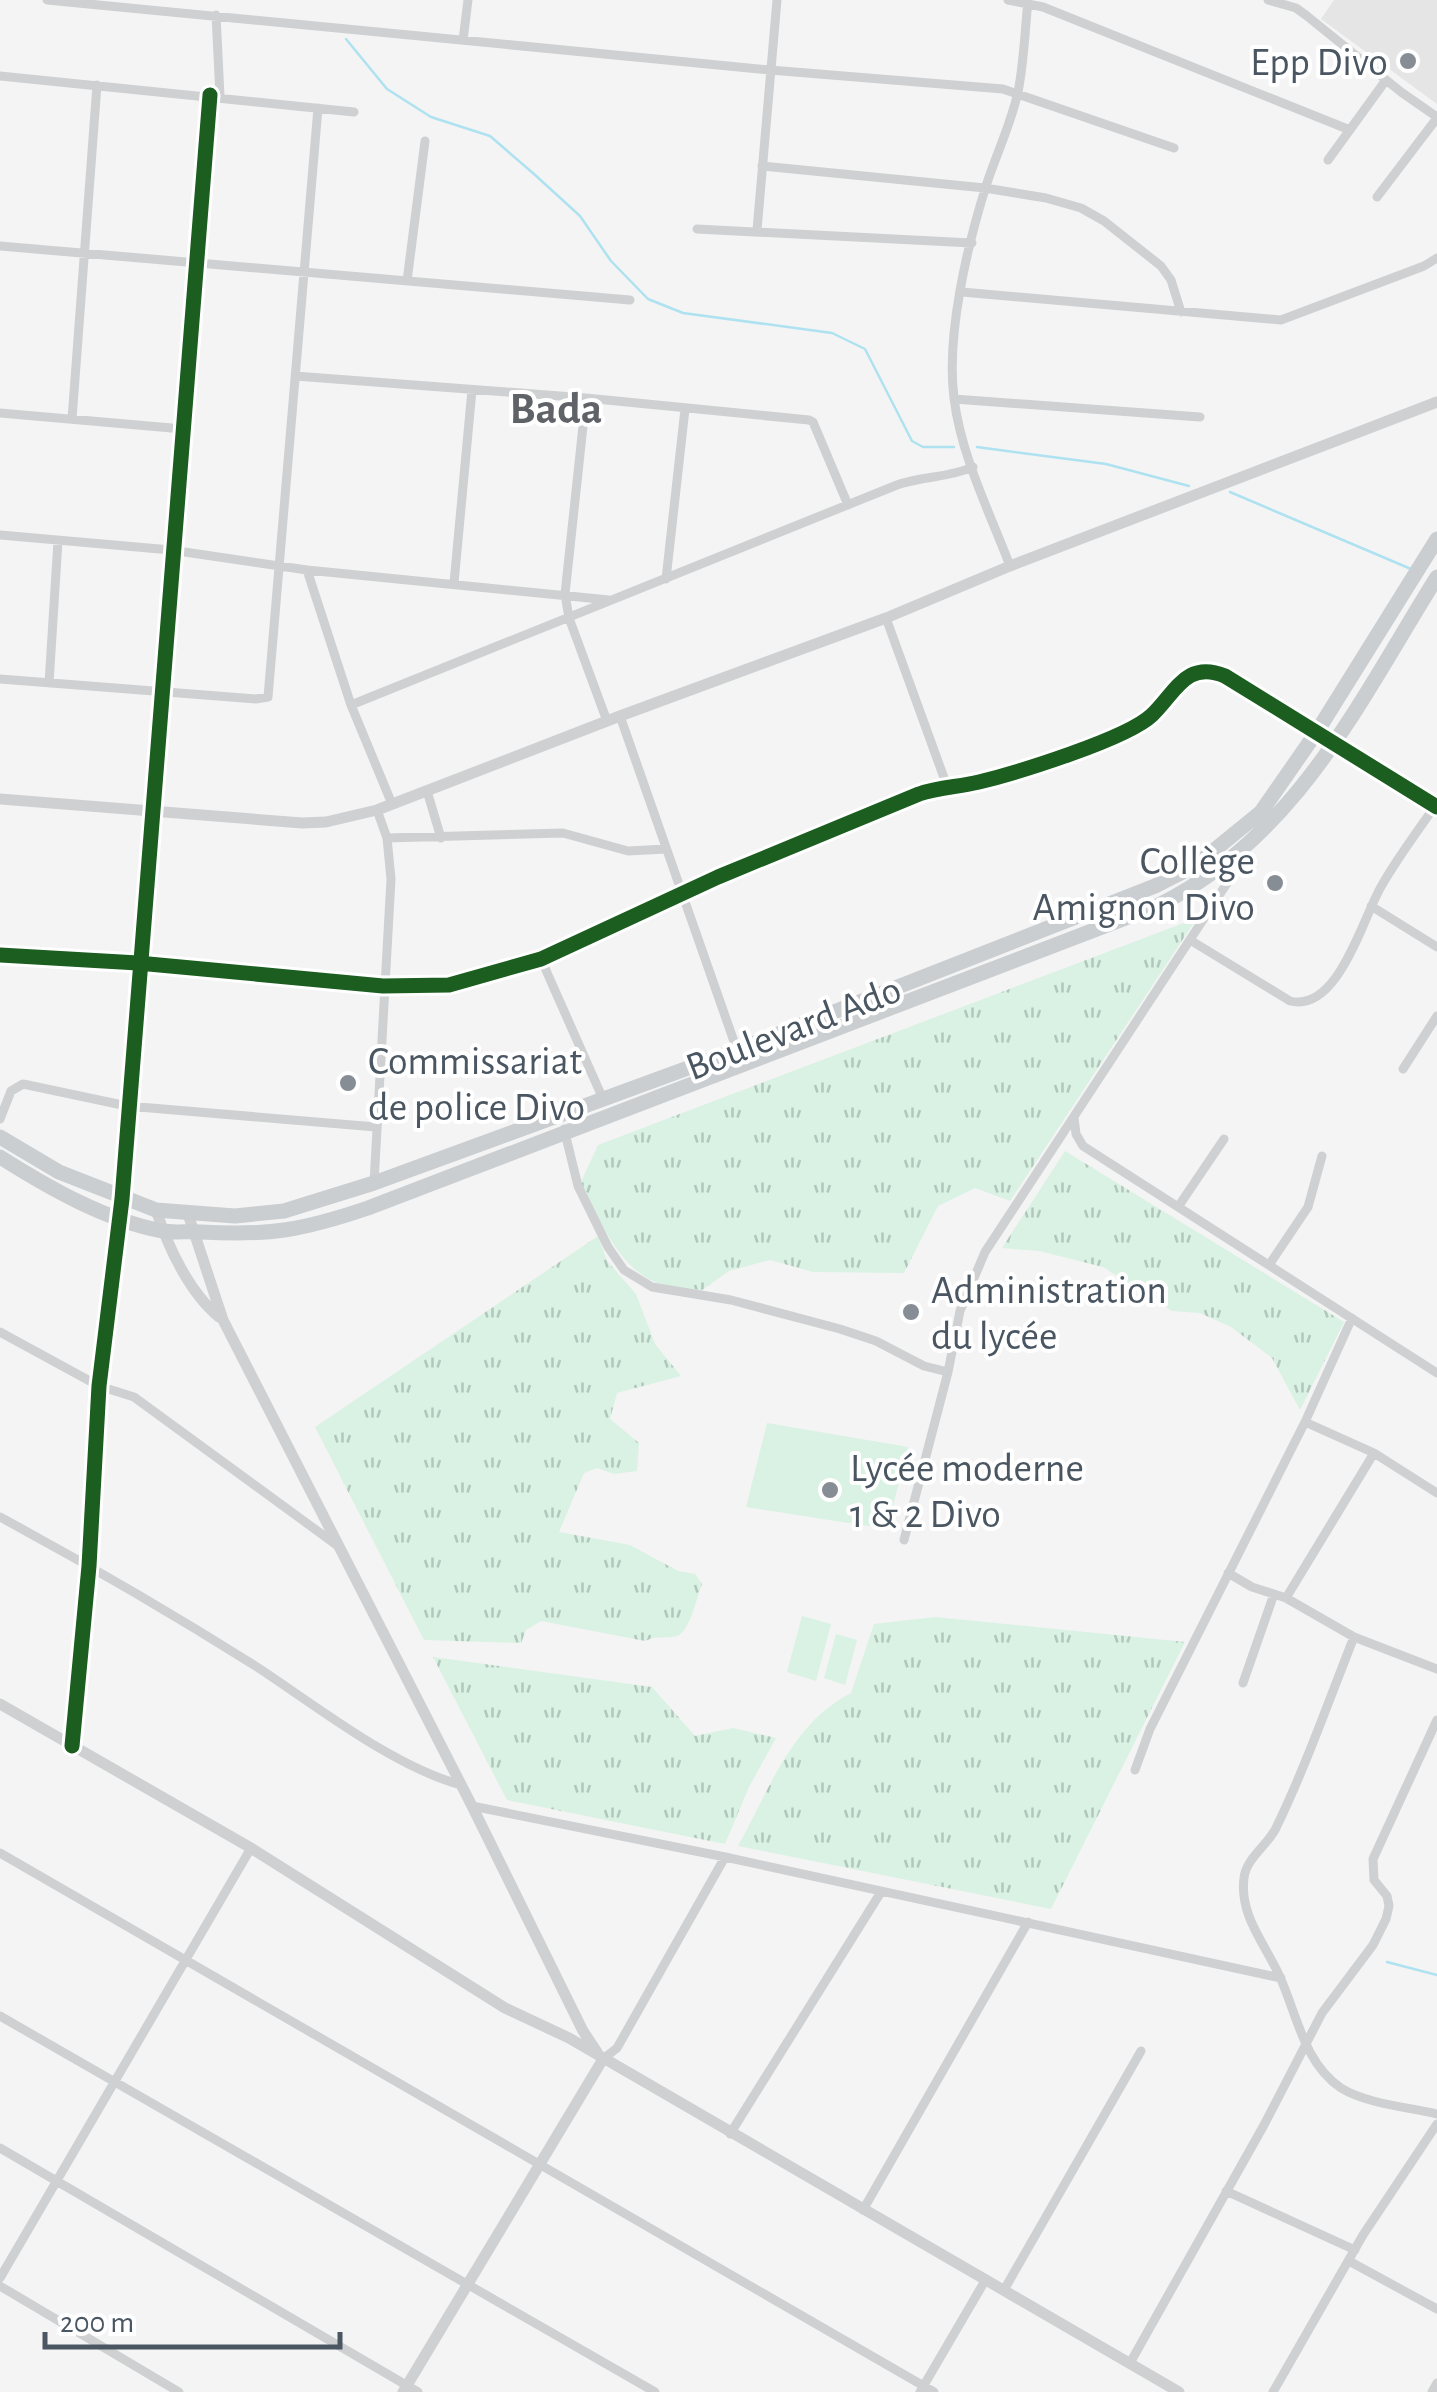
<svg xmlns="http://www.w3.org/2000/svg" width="1437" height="2392" viewBox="0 0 1437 2392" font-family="'Alegreya Sans',sans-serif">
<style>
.education{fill:#e6e5e6}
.grass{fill:url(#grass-tufts)}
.pitch{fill:#d9f2e3}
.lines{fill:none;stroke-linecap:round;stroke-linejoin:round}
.stream{stroke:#aee2f0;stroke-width:2.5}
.minor{stroke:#ced0d2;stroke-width:9}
.tertiary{stroke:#ced0d2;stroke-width:11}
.primary{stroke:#caced1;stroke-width:15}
.cycleway-casing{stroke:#fff;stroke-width:21}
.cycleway{stroke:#1b5e20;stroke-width:15}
.poi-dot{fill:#868d94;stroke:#fff;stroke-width:4}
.labels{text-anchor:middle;stroke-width:8;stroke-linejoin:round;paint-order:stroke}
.poi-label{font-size:40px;fill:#4a5661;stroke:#fff;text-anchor:start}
.street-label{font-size:40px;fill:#4a5661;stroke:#fff}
.quarter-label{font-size:45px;font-weight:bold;fill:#5f6368;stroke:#fff}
</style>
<defs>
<pattern id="grass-tufts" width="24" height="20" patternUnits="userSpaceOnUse" patternTransform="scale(2.5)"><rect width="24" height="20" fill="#d9f2e3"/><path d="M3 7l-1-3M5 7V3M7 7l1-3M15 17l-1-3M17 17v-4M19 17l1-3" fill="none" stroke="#b2c7bb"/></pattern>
</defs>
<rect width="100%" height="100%" fill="#f4f4f4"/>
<path class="education" d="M1334,0H1437V104L1321,19Z"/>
<path class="grass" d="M1197,918L1010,1201L975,1188L938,1206L904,1273L813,1272L770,1260L729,1271L702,1290C689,1289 675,1288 663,1285C619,1272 599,1218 581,1182L598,1145Z
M1065,1151L1344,1322L1300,1410L1272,1358L1231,1327L1200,1313L1172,1311L1103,1267L1039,1251L1002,1248Z
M598,1236L607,1261L636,1294L655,1344L681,1376L617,1393L610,1419L639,1443L637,1471L614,1474L597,1468L584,1473L559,1532L630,1545L678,1571L695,1574L702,1584C697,1596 690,1632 677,1636C665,1639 657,1635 645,1641L541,1621L526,1630L521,1643L424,1640L315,1427Z
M935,1617L1185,1642L1051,1909L738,1846C769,1790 792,1723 851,1693L874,1624Z
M433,1657L652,1687L695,1736L733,1728L776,1738L749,1787L725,1844L507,1800Z"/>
<path class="pitch" d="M767,1423L908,1447L887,1529L746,1507Z
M802,1616L831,1624L816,1681L787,1672Z
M836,1634L857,1640L845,1685L824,1678Z"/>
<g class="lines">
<path class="stream" d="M346,39L387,89L431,117L490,136L534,174L580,216L611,261L648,299L683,313L832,333L865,349L912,441L923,447H954
M977,447L1106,464L1189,486
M1230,492L1411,569
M1387,1962L1437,1975"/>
<path class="minor" d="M47,0L770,70L1003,89L1174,148
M1008,0L1043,7L1350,130
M1268,0L1296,8L1307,16L1401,92L1437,117
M216,15L220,96
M463,40L468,0
M0,76L354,112
M1328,160L1386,80
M762,166L985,188L1046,198L1081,208L1104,221L1161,266L1171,280L1181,312
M1377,197L1437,118
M697,229L972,243
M757,230L777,0
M0,246L630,300
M407,281L425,141
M962,292L1281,320L1424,266L1437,258
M295,376L586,398L809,420L813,422L848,505
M586,398L565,594L569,618L607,721
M954,399L1200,417
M0,413L183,429
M72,419L97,85
M0,535L171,550L307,570L609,600
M1010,566C990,513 961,456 954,398C946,335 967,247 986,186C996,155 1011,124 1018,92C1024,62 1025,30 1028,0
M307,570L351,705L392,804
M666,579L685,409
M454,583L472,390
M886,618L947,786
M0,679L256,699L268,697L318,108
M49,683L58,541
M351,705L897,485C923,476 948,478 973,467
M620,716L737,1050
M427,791L441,838
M377,810L387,838L563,833L628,851L666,849
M1371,906L1437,947
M1190,940L1290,1001C1339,1013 1363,916 1382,885C1398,857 1417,832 1435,806
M0,955L138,963L383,986L449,985L541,959L718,877L919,794C939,787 959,787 979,782C1016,773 1127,739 1152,715C1176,692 1186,660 1225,676L1437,807
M541,959L603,1099
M1403,1069L1437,1016
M1074,1118L1076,1134L1083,1146L1437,1373
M0,1119L11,1091L23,1084L127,1106L376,1127
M564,1129L578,1186L608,1247L624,1270L652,1287L731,1300L840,1329L876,1341L924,1366L948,1372
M374,1183L391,879L387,838
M1178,1207L1224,1139
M1269,1265L1308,1207L1322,1156
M0,1332L99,1386L134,1397L338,1546
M1305,1422L1374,1453L1437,1493
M0,1517C87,1564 173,1614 257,1667C318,1707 392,1766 461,1785
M904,1540L948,1372L960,1311L985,1252L1237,868L1243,850
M1228,1573L1252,1587L1286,1598L1354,1637L1437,1669
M1286,1598L1374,1453
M1354,1637C1329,1700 1306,1766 1276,1828C1268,1845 1246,1858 1244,1878C1239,1916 1266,1945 1280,1977C1297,2015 1304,2063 1341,2088C1367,2104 1408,2107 1437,2114
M1243,1683L1274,1594
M72,1746L89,1566L99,1386L122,1199L210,95
M1135,1770L1150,1729L1305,1422L1352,1318
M472,1806L725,1857L1281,1978
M0,1853L934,2392
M0,2016L655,2392
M603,2059L617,2048L725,1857
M730,2134L881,1892
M0,2148L418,2392
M1226,2191L1355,2250
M863,2210L1028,1922
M1349,2261L1437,2309
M0,2278L251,1848
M0,2286L179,2392
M1004,2290L1141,2051
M1130,2363L1264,2125L1322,2013L1373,1945L1386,1919L1389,1906L1387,1896L1374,1880L1373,1859L1437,1720
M920,2392L986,2279
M1273,2392L1363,2235L1437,2124
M1432,2392L1437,2383"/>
<path class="tertiary" d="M0,799L302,823L326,822L377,810L620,716L886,618L1010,566L1437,402
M156,1210C168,1247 189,1292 219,1317
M188,1214L223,1320L472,1806L583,2031L597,2052
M0,1704L251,1848L505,2008L569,2038L1179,2392
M403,2392L603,2059"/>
<path class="primary" d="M0,1137L59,1172L156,1210L235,1216L284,1211L374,1183L737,1050L1155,886L1196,865L1261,812L1318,730L1437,539
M0,1157C49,1188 105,1220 162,1231C175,1233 188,1231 201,1232C270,1236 303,1230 368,1208L1157,906C1296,838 1358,703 1437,577"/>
<defs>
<path id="cycleway" d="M0,955L138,963L383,986L449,985L541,959L718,877L919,794C939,787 959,787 979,782C1016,773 1127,739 1152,715C1176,692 1186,660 1225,676L1437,807
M72,1746L89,1566L99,1386L122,1199L210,95"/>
</defs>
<use href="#cycleway" class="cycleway-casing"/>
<use href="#cycleway" class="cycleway"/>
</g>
<g class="poi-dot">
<circle cx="1408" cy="61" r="10"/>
<circle cx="1275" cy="883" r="10"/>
<circle cx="348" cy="1083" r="10"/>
<circle cx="911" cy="1312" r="10"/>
<circle cx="830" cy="1490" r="10"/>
</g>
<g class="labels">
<g class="poi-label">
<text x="1388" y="75" text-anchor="end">Epp Divo</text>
<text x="1255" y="874" text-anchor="end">Collège<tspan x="1255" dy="46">Amignon Divo</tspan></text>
<text x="368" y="1074">Commissariat<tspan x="368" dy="46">de police Divo</tspan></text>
<text x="931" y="1303">Administration<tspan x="931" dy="46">du lycée</tspan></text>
<text x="850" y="1481">Lycée moderne<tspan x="850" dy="46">1 &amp; 2 Divo</tspan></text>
</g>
<g class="street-label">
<text transform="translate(793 1027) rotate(-21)" y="14">Boulevard Ado</text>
</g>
<g class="quarter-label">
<text x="556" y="423">Bada</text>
</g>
</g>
<path d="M45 2332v15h295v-15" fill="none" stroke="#4a5661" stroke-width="5"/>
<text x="60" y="2332" font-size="30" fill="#4a5661" stroke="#ffffff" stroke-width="8" paint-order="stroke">200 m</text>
</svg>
